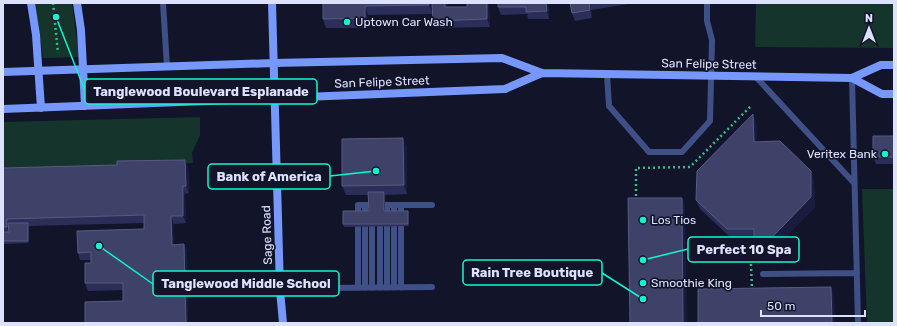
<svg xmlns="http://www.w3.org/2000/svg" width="897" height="326" viewBox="0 0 897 326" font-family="Rubik,sans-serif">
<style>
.green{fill:#15342b}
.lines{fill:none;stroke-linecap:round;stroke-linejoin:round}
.path{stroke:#35b98d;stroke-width:2.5;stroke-dasharray:2 3;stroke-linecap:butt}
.lane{stroke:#3f5087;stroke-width:6}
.secondary{stroke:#7697fb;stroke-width:8}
.wall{fill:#2b2e58}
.shaded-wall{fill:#191c3e}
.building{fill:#3e4269;stroke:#575b81}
.poi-dot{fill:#0ff7cf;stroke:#12142a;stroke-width:1.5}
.labels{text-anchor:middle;stroke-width:3.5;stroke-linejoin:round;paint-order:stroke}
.poi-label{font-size:12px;fill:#dce1fe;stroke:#12142a;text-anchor:start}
.street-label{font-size:12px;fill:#dce1fe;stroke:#12142a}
.leader{fill:none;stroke:#0ff7cf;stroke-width:1.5}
.callout-dot{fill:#0ff7cf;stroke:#12142a;stroke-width:1.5}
.callout{fill:#12142a;stroke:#0ff7cf;stroke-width:1.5}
.callout-label{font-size:13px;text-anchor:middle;font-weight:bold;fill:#dce1fe}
</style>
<rect width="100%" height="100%" fill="#12142a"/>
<path class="green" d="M35,3H72L79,57L43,58Z
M756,3H894V48L755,47Z
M200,117V135L192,153L193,163L3,169V122Z
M862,189H894V323H867Z"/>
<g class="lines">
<path class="path" d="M53,3L58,53
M636,201V168L690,167L751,106
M750,239L752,290"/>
<path class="lane" d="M163,3L167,67
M607,74L609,106L649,152H682L710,121L712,40L707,21V3
M756,77L854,183
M852,78L858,323
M365,205V288
M387,205V288
M394,205V288
M401,205V288
M372,219V288
M380,219V288
M763,274L857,273
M324,288L432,287
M358,288V205H432"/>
<path class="secondary" d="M31,3L36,35L41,108
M77,3L81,30L85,106
M272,3L280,290L283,323
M3,72L274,63L502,58L542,73L852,78L881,65H894
M852,78L882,94H894
M3,109L505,89L542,73"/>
</g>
<path class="wall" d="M323,3H448V7H467V3H489L490,27L435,28L433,21V14L368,15L369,28H326L323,19Z
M549,3V19H528L527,14L501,15L498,7Z
M570,3H628V4L591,10L592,18L575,21L572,13Z
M753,114L756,123L757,142L814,181L815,207L758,265L754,256V239L731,238L700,209L696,200Z
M894,136V164H876L873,157Z
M407,147V194L385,195V211H408L409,213V226L344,227L343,224L369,211L368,195H346L342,186Z
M188,167L189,193L185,194L186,223L174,224V245L184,244L187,252L188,323H85L123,301V290L88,291L85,283L91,263V260H80L78,253L144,229V223L29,226V243L3,244V168Z"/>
<path class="shaded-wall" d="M429,3H433V14L429,5Z
M445,3H448V15L445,7Z
M487,3H489L490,27L487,19Z
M546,3H549V19L547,11Z
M589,3L591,10L592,18L590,10Z
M365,6L368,15L369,28L365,18Z
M753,114L756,123L758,152L754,142Z
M403,138L407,147V194L404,185Z
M185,160L188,167L189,193L186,186Z
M811,171L814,181L815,207L758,265L754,256Z
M183,186L185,194L186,223L183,216Z
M384,192L385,195V214L384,211Z
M682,198L685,207L687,323H683Z
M408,211L409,213V226L408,224Z
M171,216L174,224V252L172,245Z
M7,219L9,226L10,235L7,227Z
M28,223L29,226V243L28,241Z
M184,244L187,252L188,323H186Z
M831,287L834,296L835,323H832Z"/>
<path class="building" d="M323,3H429V5L365,6V18L323,19Z
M432,3H445V7H467V3H487V19L433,21Z
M498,3H546L547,11L526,12V7H498Z
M570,3H589L590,10L572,13Z
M753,114L754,142L780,141L811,171V197L754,256V229H727L696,200L697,171Z
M873,136H894V157H873Z
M403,138L404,185L342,186V139Z
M185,160L186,186H183V216H171L172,245L184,244L186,323H85V302L123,301V283H85V263H91V252L78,253L77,231L144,229V215L7,219V227H3V168L117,165V161Z
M368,192H384V211H408V224H343V211H369Z
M628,198H682L683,323H630Z
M8,223H28V241H3V232H9Z
M831,287L832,323H698V289Z"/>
<g class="poi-dot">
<circle cx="347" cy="22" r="4"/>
<circle cx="885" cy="154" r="4"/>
<circle cx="643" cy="220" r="4"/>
<circle cx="643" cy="283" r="4"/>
</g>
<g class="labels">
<g class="poi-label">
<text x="355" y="26">Uptown Car Wash</text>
<text x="877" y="158" text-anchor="end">Veritex Bank</text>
<text x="651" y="224">Los Tios</text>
<text x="651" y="287">Smoothie King</text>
</g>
<g class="street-label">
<text transform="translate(709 64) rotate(1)" y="4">San Felipe Street</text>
<text transform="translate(382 82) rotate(-2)" y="4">San Felipe Street</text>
<text transform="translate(267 235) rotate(-92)" y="4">Sage Road</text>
</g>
</g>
<path class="leader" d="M56 17L85 91M376 171L330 176M643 260L688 249M643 299L602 273M99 246L153 284"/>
<g class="callout-dot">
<circle cx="56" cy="17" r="4"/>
<circle cx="376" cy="171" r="4"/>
<circle cx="643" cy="260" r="4"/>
<circle cx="643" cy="299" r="4"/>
<circle cx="99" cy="246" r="4"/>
</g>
<g class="callout">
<rect x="85" y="79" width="232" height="25" rx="4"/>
<rect x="208" y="164" width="122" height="25" rx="4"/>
<rect x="688" y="237" width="111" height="25" rx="4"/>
<rect x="463" y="260" width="139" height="25" rx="4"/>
<rect x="153" y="271" width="186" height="25" rx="4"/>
</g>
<g class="callout-label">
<text x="201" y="96">Tanglewood Boulevard Esplanade</text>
<text x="269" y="181">Bank of America</text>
<text x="744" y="254">Perfect 10 Spa</text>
<text x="532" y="277">Rain Tree Boutique</text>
<text x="246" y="288">Tanglewood Middle School</text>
</g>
<rect width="897" height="326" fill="none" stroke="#dce1fe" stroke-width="8"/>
<g transform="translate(869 28)" stroke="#12142a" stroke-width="3" paint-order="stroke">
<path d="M0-3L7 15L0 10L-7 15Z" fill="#dce1fe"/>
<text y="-6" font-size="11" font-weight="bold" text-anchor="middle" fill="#dce1fe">N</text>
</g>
<path d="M761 310v6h104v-6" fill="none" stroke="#dce1fe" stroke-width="2"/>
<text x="767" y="310" font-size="12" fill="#dce1fe" stroke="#12142a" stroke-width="3" paint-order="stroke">50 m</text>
</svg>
